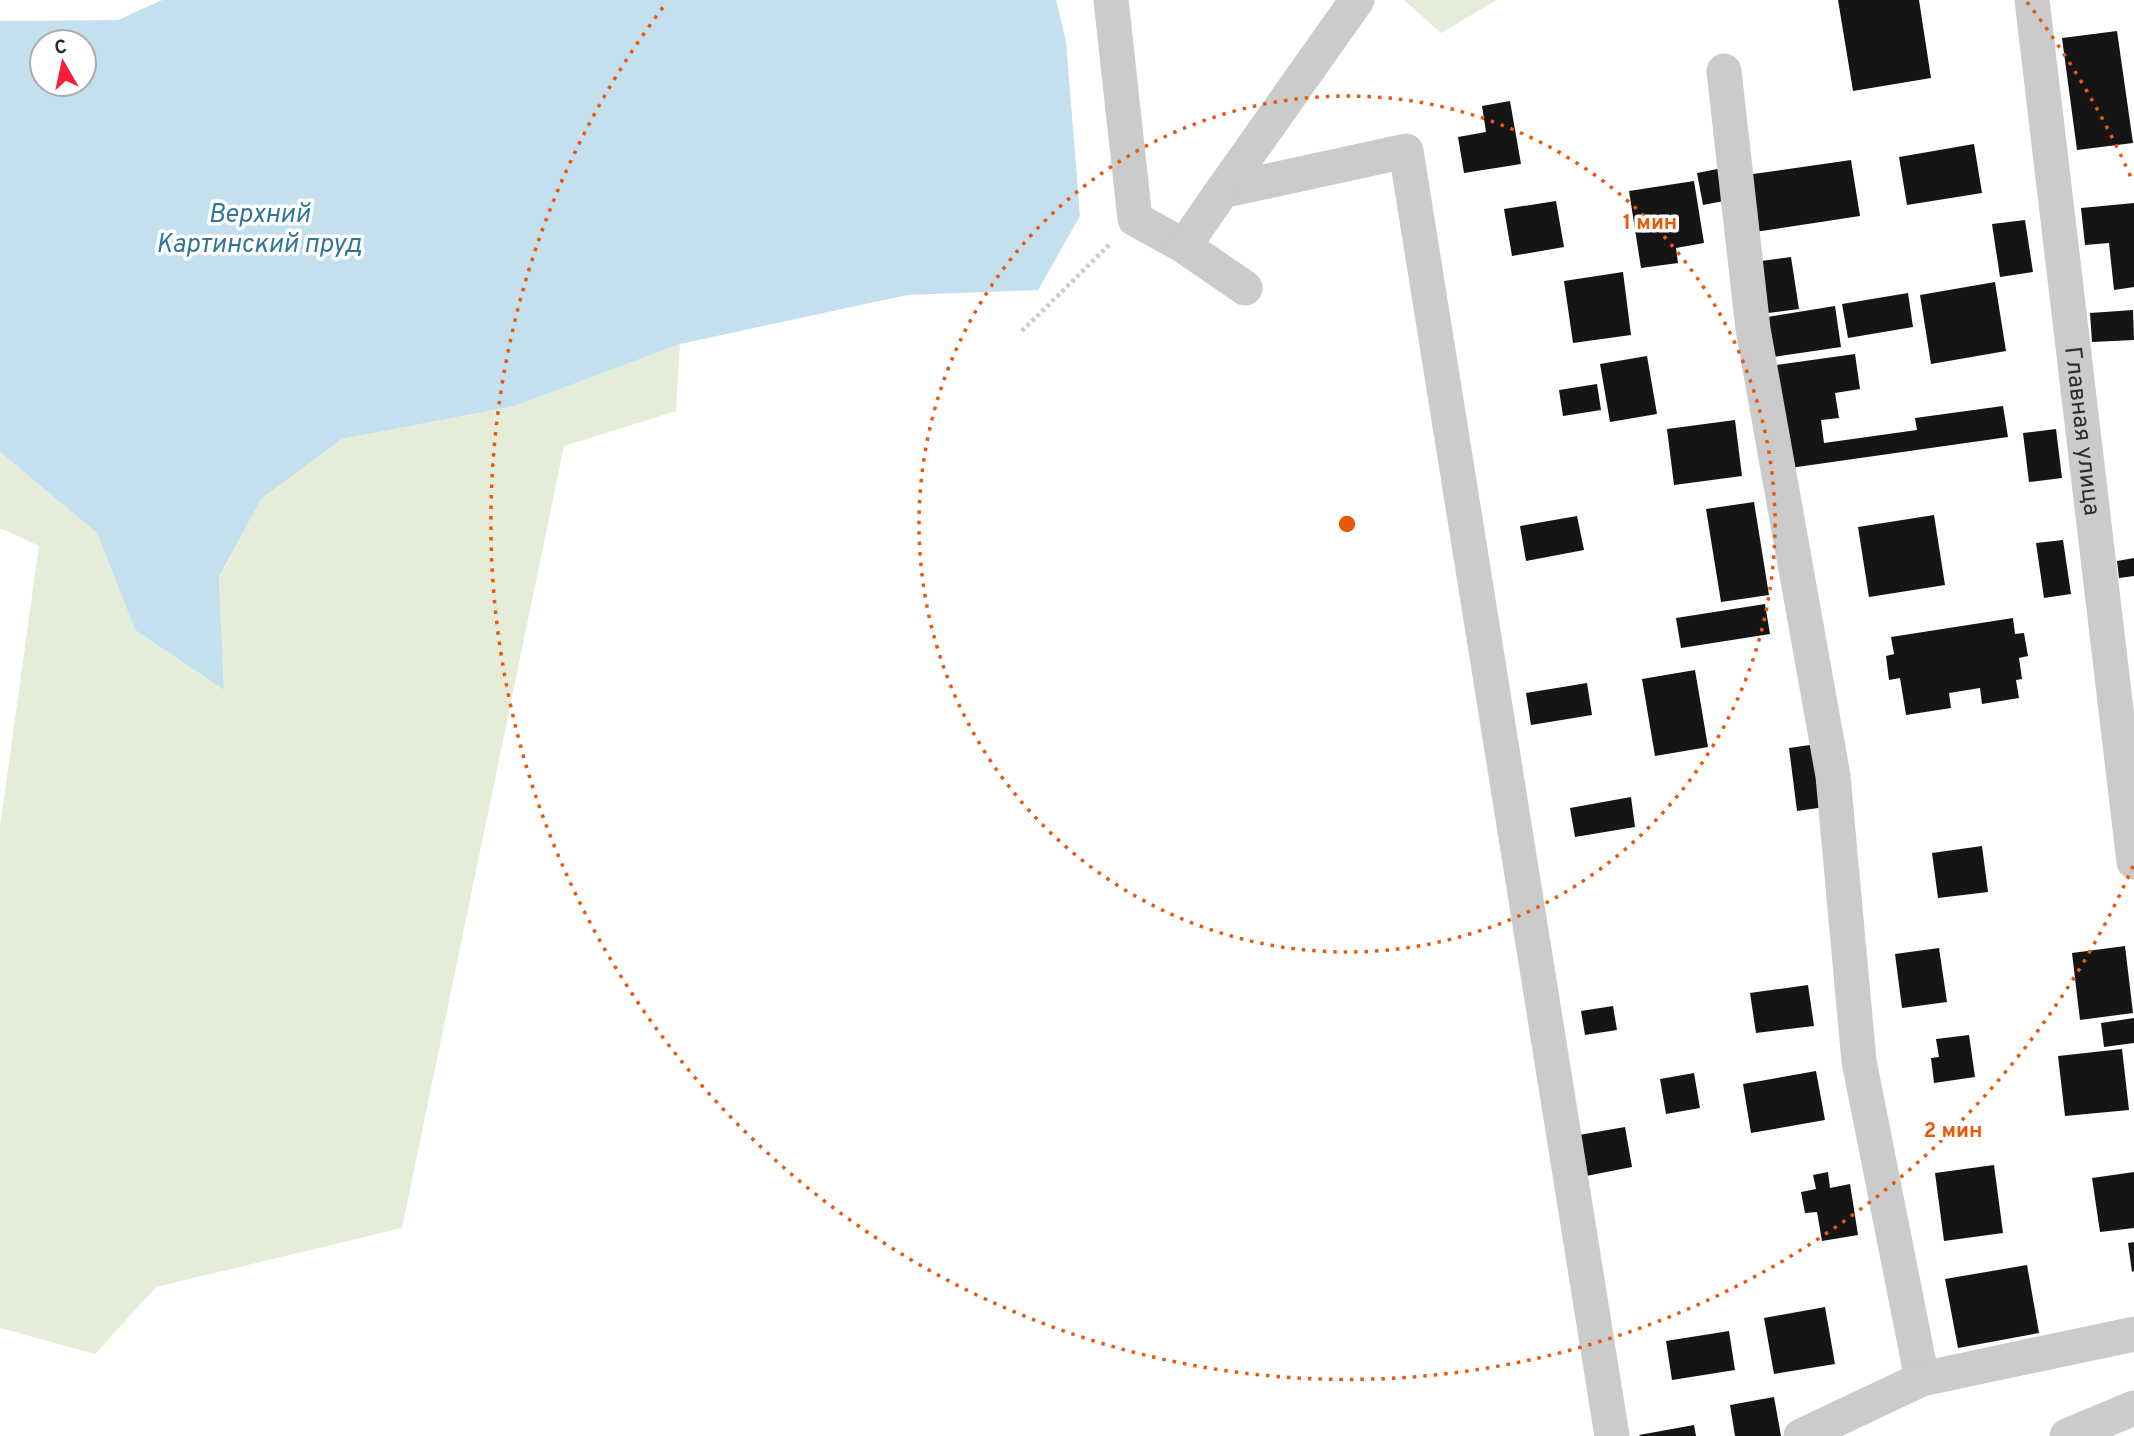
<svg xmlns="http://www.w3.org/2000/svg" width="2134" height="1436" viewBox="0 0 2134 1436" font-family="Overpass,sans-serif">
<style>
.green{fill:#e5edd9}
.water{fill:#c4e0ee;fill-rule:evenodd}
.building{fill:#151515}
.lines{fill:none;stroke-linecap:round;stroke-linejoin:round}
.path{stroke:#cbcbcb;stroke-width:4.5;stroke-dasharray:3.5 3.5;stroke-linecap:butt}
.minor{stroke:#cbcbcb;stroke-width:35}
.ring{fill:none;stroke:#e8590c;stroke-width:3.5;stroke-dasharray:3.5 7}
.labels{text-anchor:middle;stroke-width:7;stroke-linejoin:round;paint-order:stroke}
.street-label{font-size:24px;fill:#2e2e2e;stroke:#fff}
.water-label{font-size:26px;font-style:italic;fill:#347597;stroke:#fff}
.centre{fill:#e8590c;stroke:#fff;stroke-width:3.5}
.ring-label{font-size:21px;text-anchor:middle;font-weight:bold;fill:#e8590c;stroke:#fff;stroke-width:7;stroke-linejoin:round;paint-order:stroke}
</style>
<rect width="100%" height="100%" fill="#fff"/>
<path class="green" d="M1404,0H1497L1441,33Z
M680,344L676,411L564,446L402,1228L156,1287L95,1354L0,1328V827L39,546L0,528V452L97,533L135,630L224,690L219,578L262,498L342,439L515,406Z"/>
<path class="water" d="M162,0H1056L1066,41L1080,216L1038,290L907,295L680,344L515,406L342,439L262,498L219,577L224,690L135,630L97,533L0,452V21L118,20ZM42,42H84V84H42Z"/>
<path class="building" d="M1838,0H1919L1931,78L1853,91Z
M2117,31L2133,143L2077,150L2062,38Z
M1510,101L1521,164L1464,173L1458,137L1486,132L1482,106Z
M1974,144L1982,193L1907,205L1899,157Z
M1851,160L1860,216L1755,232L1746,175Z
M1723,168L1729,200L1703,205L1697,173Z
M1694,181L1704,243L1676,248L1678,263L1641,268L1629,191Z
M1556,201L1564,247L1512,256L1504,209Z
M2134,203V287L2114,290L2109,243L2085,245L2081,208Z
M2025,220L2033,272L2000,277L1992,224Z
M1791,257L1799,309L1768,313L1761,261Z
M1623,272L1631,335L1573,343L1564,281Z
M1995,282L2006,351L1931,364L1920,295Z
M1908,293L1913,327L1848,338L1842,304Z
M1835,306L1841,347L1773,357L1767,317Z
M2133,310L2134,340L2092,342L2090,313Z
M1855,354L1860,389L1835,393L1839,418L1821,420L1824,443L1917,430L1915,418L2003,406L2008,437L1790,468L1776,365Z
M1647,356L1657,414L1610,422L1600,364Z
M1597,384L1601,410L1563,416L1559,390Z
M1735,420L1742,476L1674,485L1667,429Z
M2056,429L2062,478L2029,482L2023,433Z
M1754,502L1769,595L1721,602L1706,509Z
M1934,515L1945,585L1869,597L1858,527Z
M1577,516L1584,550L1526,561L1520,526Z
M2063,540L2071,594L2044,598L2036,543Z
M2134,558V576L2119,578L2117,561Z
M1765,604L1770,634L1681,648L1676,618Z
M2013,618L2015,634L2024,633L2028,656L2019,658L2022,679L2016,680L2019,698L1982,704L1980,688L1949,693L1951,708L1906,715L1900,678L1889,680L1886,656L1894,654L1891,637Z
M1695,670L1708,747L1655,756L1642,679Z
M1587,683L1592,715L1531,725L1526,693Z
M1817,744L1825,807L1797,811L1789,748Z
M1631,797L1635,827L1575,837L1570,808Z
M1982,846L1988,892L1938,898L1932,853Z
M2125,946L2133,1013L2080,1020L2072,953Z
M1939,948L1947,1002L1902,1008L1895,954Z
M1808,985L1814,1026L1756,1033L1750,993Z
M1613,1006L1617,1030L1585,1035L1581,1011Z
M2134,1018V1043L2104,1047L2101,1023Z
M1969,1035L1975,1077L1934,1083L1931,1058L1939,1057L1936,1039Z
M2122,1049L2129,1110L2065,1116L2058,1056Z
M1816,1071L1825,1120L1751,1133L1743,1084Z
M1694,1073L1700,1108L1666,1114L1660,1079Z
M1625,1127L1632,1167L1586,1176L1579,1135Z
M1994,1165L2003,1233L1944,1241L1935,1173Z
M1828,1172L1830,1188L1850,1184L1858,1235L1822,1241L1817,1212L1805,1213L1801,1192L1816,1189L1813,1175Z
M2134,1172V1228L2100,1232L2092,1178Z
M2134,1242V1271L2132,1272L2128,1243Z
M2027,1265L2039,1333L1958,1348L1945,1279Z
M1825,1307L1835,1364L1774,1374L1764,1318Z
M1729,1331L1735,1370L1672,1380L1666,1341Z
M1774,1397L1781,1436H1735L1730,1405Z
M1694,1425L1696,1436H1640L1639,1435Z"/>
<g class="lines">
<path class="path" d="M1022,331L1110,244"/>
<g class="minor">
<path d="M1111,0L1135,219L1184,246"/>
<path d="M1357,0L1222,191L1406,151L1612,1436"/>
<path id="s1" d="M2032,0L2134,862"/>
<path d="M1724,71L1753,329L1833,776L1859,1061L1922,1379"/>
<path d="M1222,191L1184,246L1245,288"/>
<path d="M1801,1436L1922,1379L2134,1334"/>
<path d="M2067,1436L2134,1408"/>
</g>
</g>
<g class="ring">
<circle cx="1347" cy="524" r="428"/>
<path d="M2133 866A857 857 0 1 1 667 2M2027 2A857 857 0 0 1 2133 182"/>
</g>
<g class="labels">
<g class="street-label">
<text dy="8" stroke="none"><textPath href="#s1" startOffset="434">Главная улица</textPath></text>
</g>
<g class="water-label">
<text x="259" y="222">Верхний<tspan x="259" dy="30">Картинский пруд</tspan></text>
</g>
</g>
<circle cx="1347" cy="524" r="10" class="centre"/>
<g class="ring-label">
<text x="1650" y="229">1 мин</text>
<text x="1953" y="1137">2 мин</text>
</g>
<g transform="translate(63 63) rotate(351)"><circle r="33" fill="#ffffff" stroke="#ababab" stroke-width="2"/>
<path d="M0-5L12 26L0 18L-12 26Z" fill="#f51f38"/>
<text y="-10" font-size="19" font-weight="bold" text-anchor="middle" fill="#2e2e2e">С</text>
</g>
</svg>
